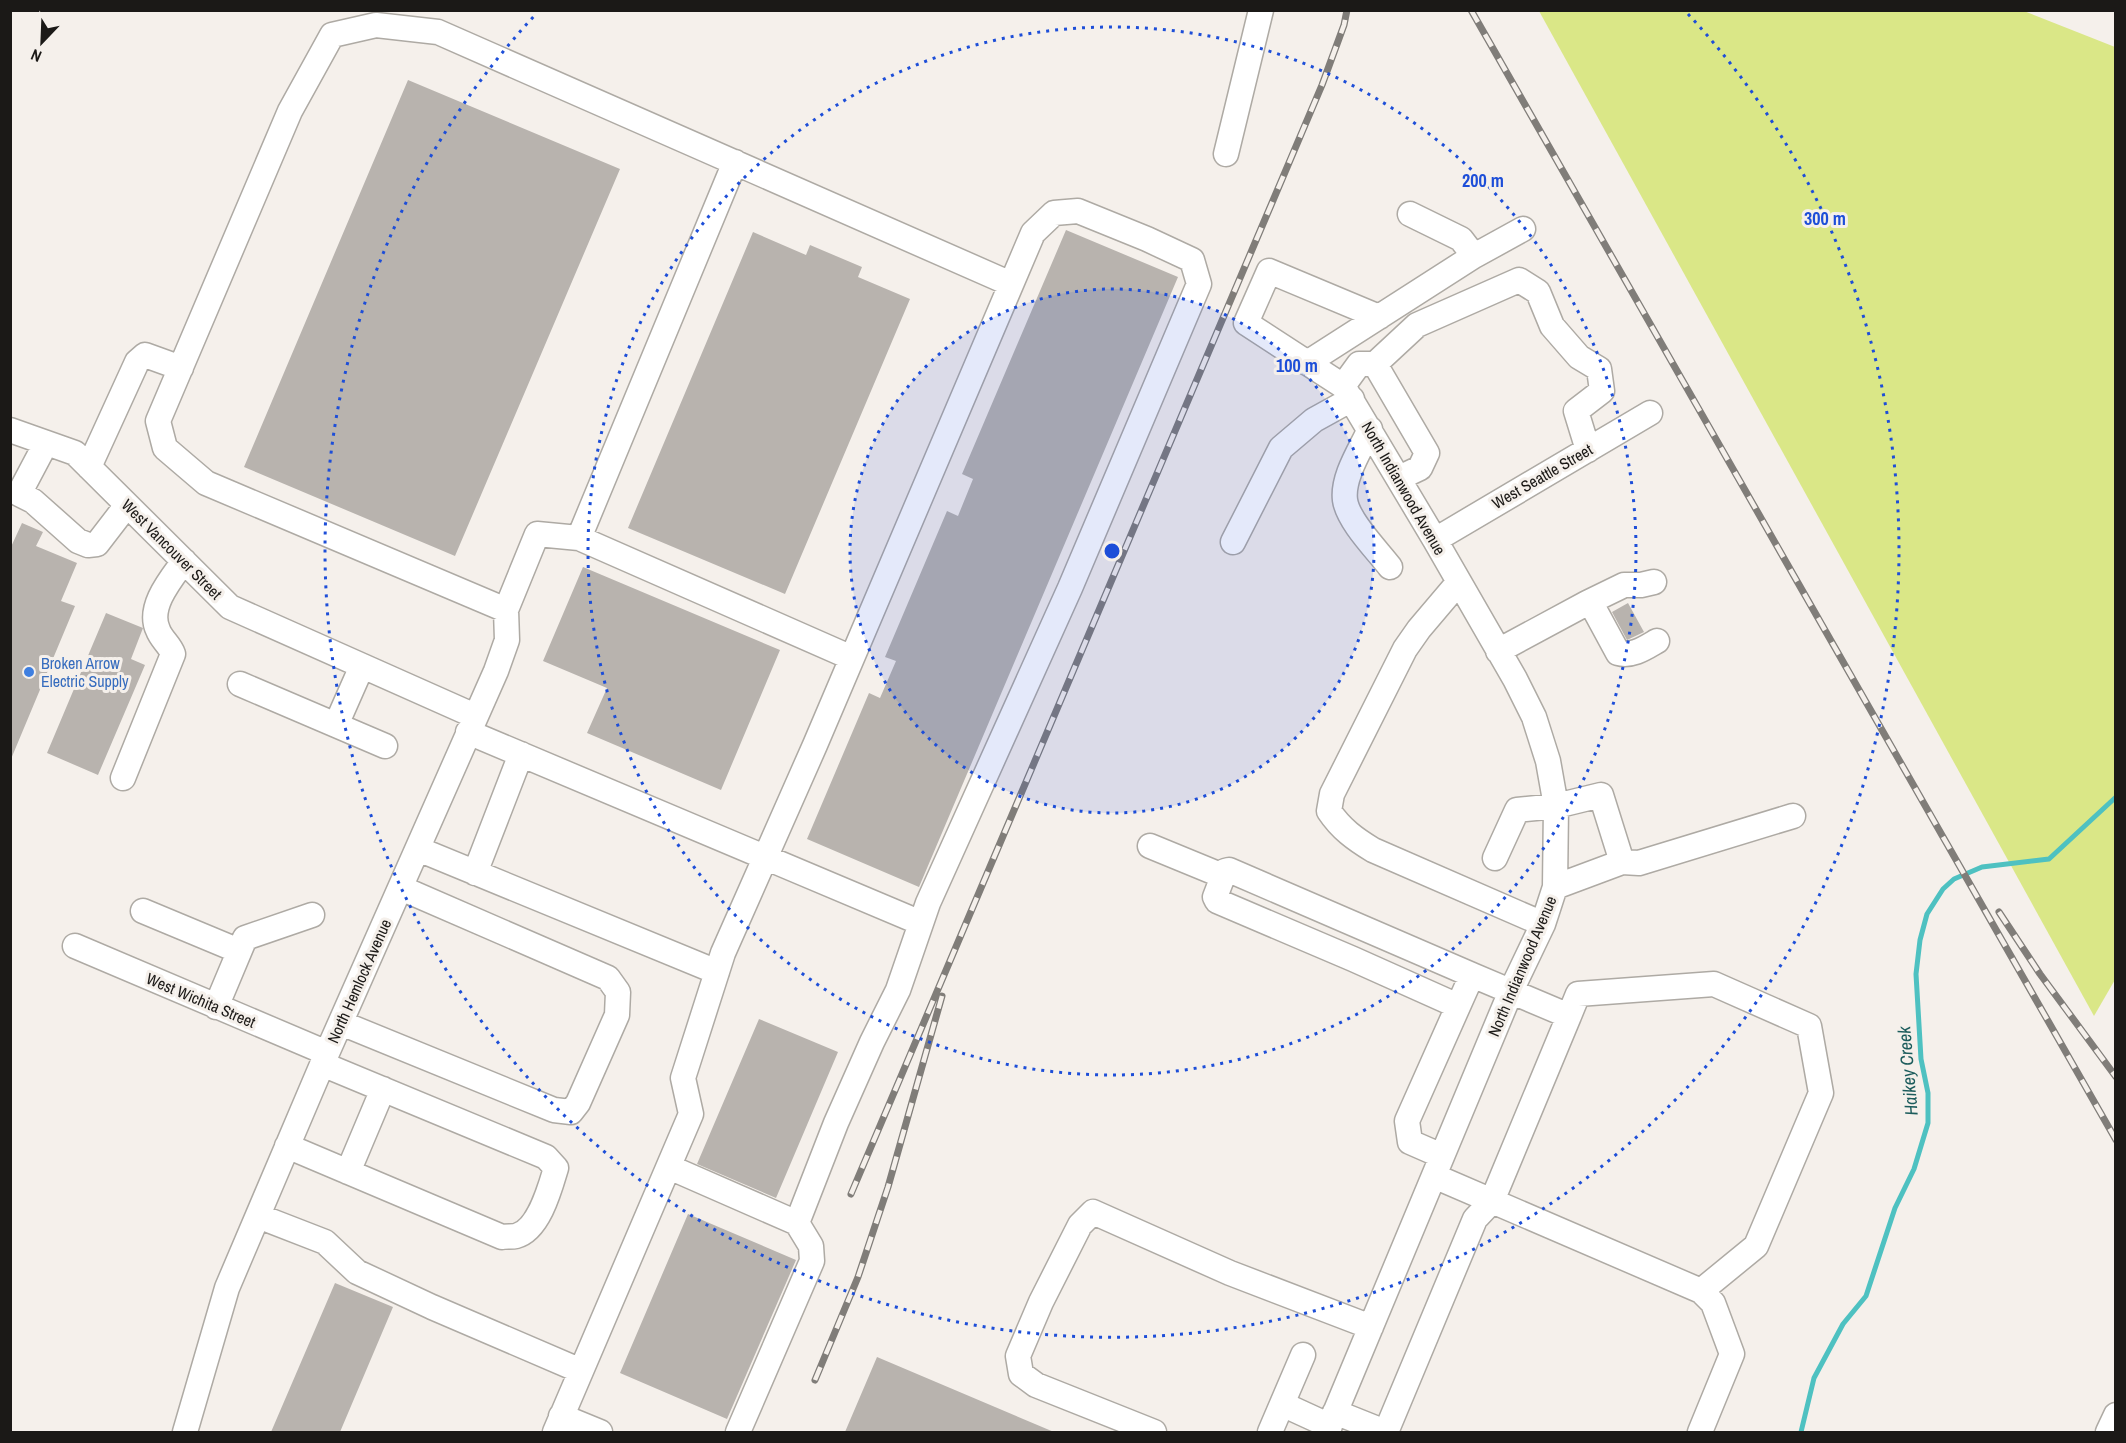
<svg xmlns="http://www.w3.org/2000/svg" width="2126" height="1443" viewBox="0 0 2126 1443" font-family="'Archivo Narrow',sans-serif">
<style>
.green{fill:#dae787}
.lines{fill:none;stroke-linecap:round;stroke-linejoin:round}
.stream{stroke:#4ec1c1;stroke-width:5}
.building{fill:#b8b3ae}
.minor-casing{stroke:#aeaaa4;stroke-width:27}
.minor{stroke:#fff;stroke-width:24}
.rail-casing{stroke:#807d79;stroke-width:7}
.rail{stroke:#f5f0eb;stroke-width:4.5;stroke-dasharray:14;stroke-linecap:butt}
.ring{fill:none;stroke:#1d4ed8;stroke-width:3;stroke-dasharray:3 6}
.shop-dot{fill:#3f7fe0;stroke:#f5f0eb;stroke-width:2}
.labels{text-anchor:middle;stroke-width:6;stroke-linejoin:round;paint-order:stroke}
.street-label{font-size:16px;fill:#1b1917;stroke:#f5f0eb}
.shop-label{font-size:16px;fill:#366cbe;stroke:#f5f0eb;text-anchor:start}
.water-label{font-size:18px;font-style:italic;fill:#1c5c5c;stroke:#f5f0eb}
.centre{fill:#1d4ed8;stroke:#f5f0eb;stroke-width:3}
.ring-label{font-size:18px;text-anchor:middle;font-weight:bold;fill:#1d4ed8;stroke:#f5f0eb;stroke-width:6;stroke-linejoin:round;paint-order:stroke}
</style>
<rect width="100%" height="100%" fill="#f5f0eb"/>
<path class="green" d="M1539,11H2024L2115,47L2116,978L2094,1016Z"/>
<g class="lines">
<path class="stream" d="M1801,1432L1814,1378L1843,1324L1866,1296L1895,1208L1914,1169L1928,1123V1093L1921,1059L1916,974L1920,940L1927,914L1943,889L1954,879L1982,867L2049,859L2116,797"/>
</g>
<path class="building" d="M408,80L620,169L455,556L244,467Z
M1066,230L1178,277L919,887L807,839L869,693L880,698L896,661L885,657L947,511L958,516L973,479L962,474Z
M753,232L806,255L810,245L862,267L858,277L910,299L785,594L628,528Z
M22,523L43,532L36,546L77,563L61,601L75,606L11,759L10,549Z
M583,567L780,650L721,790L587,733L607,688L543,661Z
M1628,603L1644,632L1627,640L1612,612Z
M106,613L143,628L131,659L145,665L98,775L47,753Z
M759,1019L838,1052L776,1198L697,1164Z
M688,1214L796,1260L727,1419L620,1373Z
M335,1283L393,1307L340,1432H271Z
M877,1357L1054,1432H845Z"/>
<g class="lines">
<defs>
<path id="minor" d="M1226,154L1261,10
M1474,256L1523,229
M1307,363L1474,256L1461,239L1410,214
M1375,364L1417,325L1519,280L1538,292L1552,326L1579,357L1599,369L1602,391L1576,411L1588,450
M1343,386L1359,364H1375L1427,453L1420,468L1399,478
M1370,429C1361,449 1342,477 1345,500C1348,521 1377,550 1390,567
M10,430L75,453L230,607L475,716
M46,443L19,494L33,501L78,541L88,545L97,544L127,505
M89,467L137,362L145,355L181,368
M579,538L735,162
M1435,540L1650,413
M1233,542L1281,448L1314,420L1352,399
M1458,583L1419,629L1405,649L1332,794L1329,811C1341,829 1355,839 1373,850L1543,924
M1587,603L1624,585H1641L1654,582
M506,610L206,483L165,448L158,421L290,111L332,35L376,25L438,32L1011,284
M1498,651L1587,603L1592,605L1618,653C1632,657 1645,648 1657,641
M240,684L385,746
M336,725L362,666
M468,732L921,923
M123,778L173,654C170,645 161,639 158,630C147,607 171,579 184,561
M1150,846L1223,876
M418,849L717,972
M1495,858L1517,810L1556,806L1601,795L1622,862L1555,887
M1622,862L1639,863L1793,816
M475,873L521,754
M143,911L239,951
M75,946L327,1053
M1458,1006L1353,959L1217,901L1215,897L1225,871L1229,870L1472,975
M216,1007L245,938L312,915
M1569,1016L1578,994L1714,984L1809,1026L1821,1093L1756,1246L1701,1291
M341,1023L554,1110L571,1112L578,1103L617,1015L618,992L608,978L401,888
M287,1146L502,1237C506,1236 512,1237 516,1236C539,1230 550,1188 556,1168L546,1157L322,1064
M669,1167L797,1223
M348,1172L383,1089
M1434,1176L1701,1291L1713,1303L1732,1354L1700,1432
M258,1216L325,1242L357,1272L432,1307L581,1371
M1303,1355L1282,1404L1330,1426
M1335,1412L1385,1432
M561,1416L600,1432
M185,1432L227,1288L327,1053L496,671L507,640L506,610L537,534L579,538L852,658
M555,1432L691,1114L683,1078L723,953L815,745L1033,233L1054,213L1078,211L1147,239L1192,260L1199,284L1070,588L928,903L898,990L872,1042L836,1123L797,1223L811,1246L812,1261L738,1432
M1154,1432L1036,1385L1021,1374L1018,1356L1041,1302L1080,1225L1093,1212L1230,1273L1371,1327
M1270,1432L1282,1404
M1327,1432L1511,991L1543,924L1555,887L1556,806L1548,761L1534,717L1515,679L1435,540L1343,386L1246,323L1269,271L1379,317
M1386,1432L1475,1219L1492,1201L1569,1016L1472,975L1407,1121L1410,1142L1442,1156
M2108,1432L2116,1415"/>
</defs>
<use href="#minor" class="minor-casing"/>
<use href="#minor" class="minor"/>
<defs>
<path id="rail" d="M1471,10L2116,1140
M1999,912L2040,974L2116,1077
M851,1194L1322,85L1344,25L1347,10
M815,1380L858,1277L888,1187L942,996"/>
</defs>
<use href="#rail" class="rail-casing"/>
<use href="#rail" class="rail"/>
</g>
<circle cx="1112" cy="551" r="262" fill="#1d4ed8" fill-opacity=".12"/>
<g class="ring">
<circle cx="1112" cy="551" r="262"/>
<circle cx="1112" cy="551" r="524"/>
<path d="M1688 14A787 787 0 1 1 536 14"/>
</g>
<circle class="shop-dot" cx="29" cy="672" r="6"/>
<g class="labels">
<g class="street-label">
<text transform="translate(1542 476) rotate(-30)" y="6">West Seattle Street</text>
<text transform="translate(1404 488) rotate(60)" y="6">North Indianwood Avenue</text>
<text transform="translate(172 549) rotate(45)" y="6">West Vancouver Street</text>
<text transform="translate(1522 966) rotate(-67)" y="6">North Indianwood Avenue</text>
<text transform="translate(359 981) rotate(-66)" y="6">North Hemlock Avenue</text>
<text transform="translate(201 1000) rotate(23)" y="6">West Wichita Street</text>
</g>
<g class="shop-label">
<text x="41" y="669">Broken Arrow<tspan x="41" dy="18">Electric Supply</tspan></text>
</g>
<g class="water-label">
<text transform="translate(1908 1071) rotate(-95)" y="6">Haikey Creek</text>
</g>
</g>
<circle cx="1112" cy="551" r="9" class="centre"/>
<g class="ring-label">
<text x="1483" y="187">200 m</text>
<text x="1825" y="225">300 m</text>
<text x="1297" y="372">100 m</text>
</g>
<rect width="2126" height="1443" fill="none" stroke="#1b1917" stroke-width="24"/>
<g transform="translate(42 42) rotate(203)" stroke="#f5f0eb" stroke-width="4.5" paint-order="stroke">
<path d="M0-4.5L10 22L0 15L-10 22Z" fill="#1b1917"/>
<text y="-9" font-size="16" font-weight="bold" text-anchor="middle" fill="#1b1917">N</text>
</g>
</svg>
